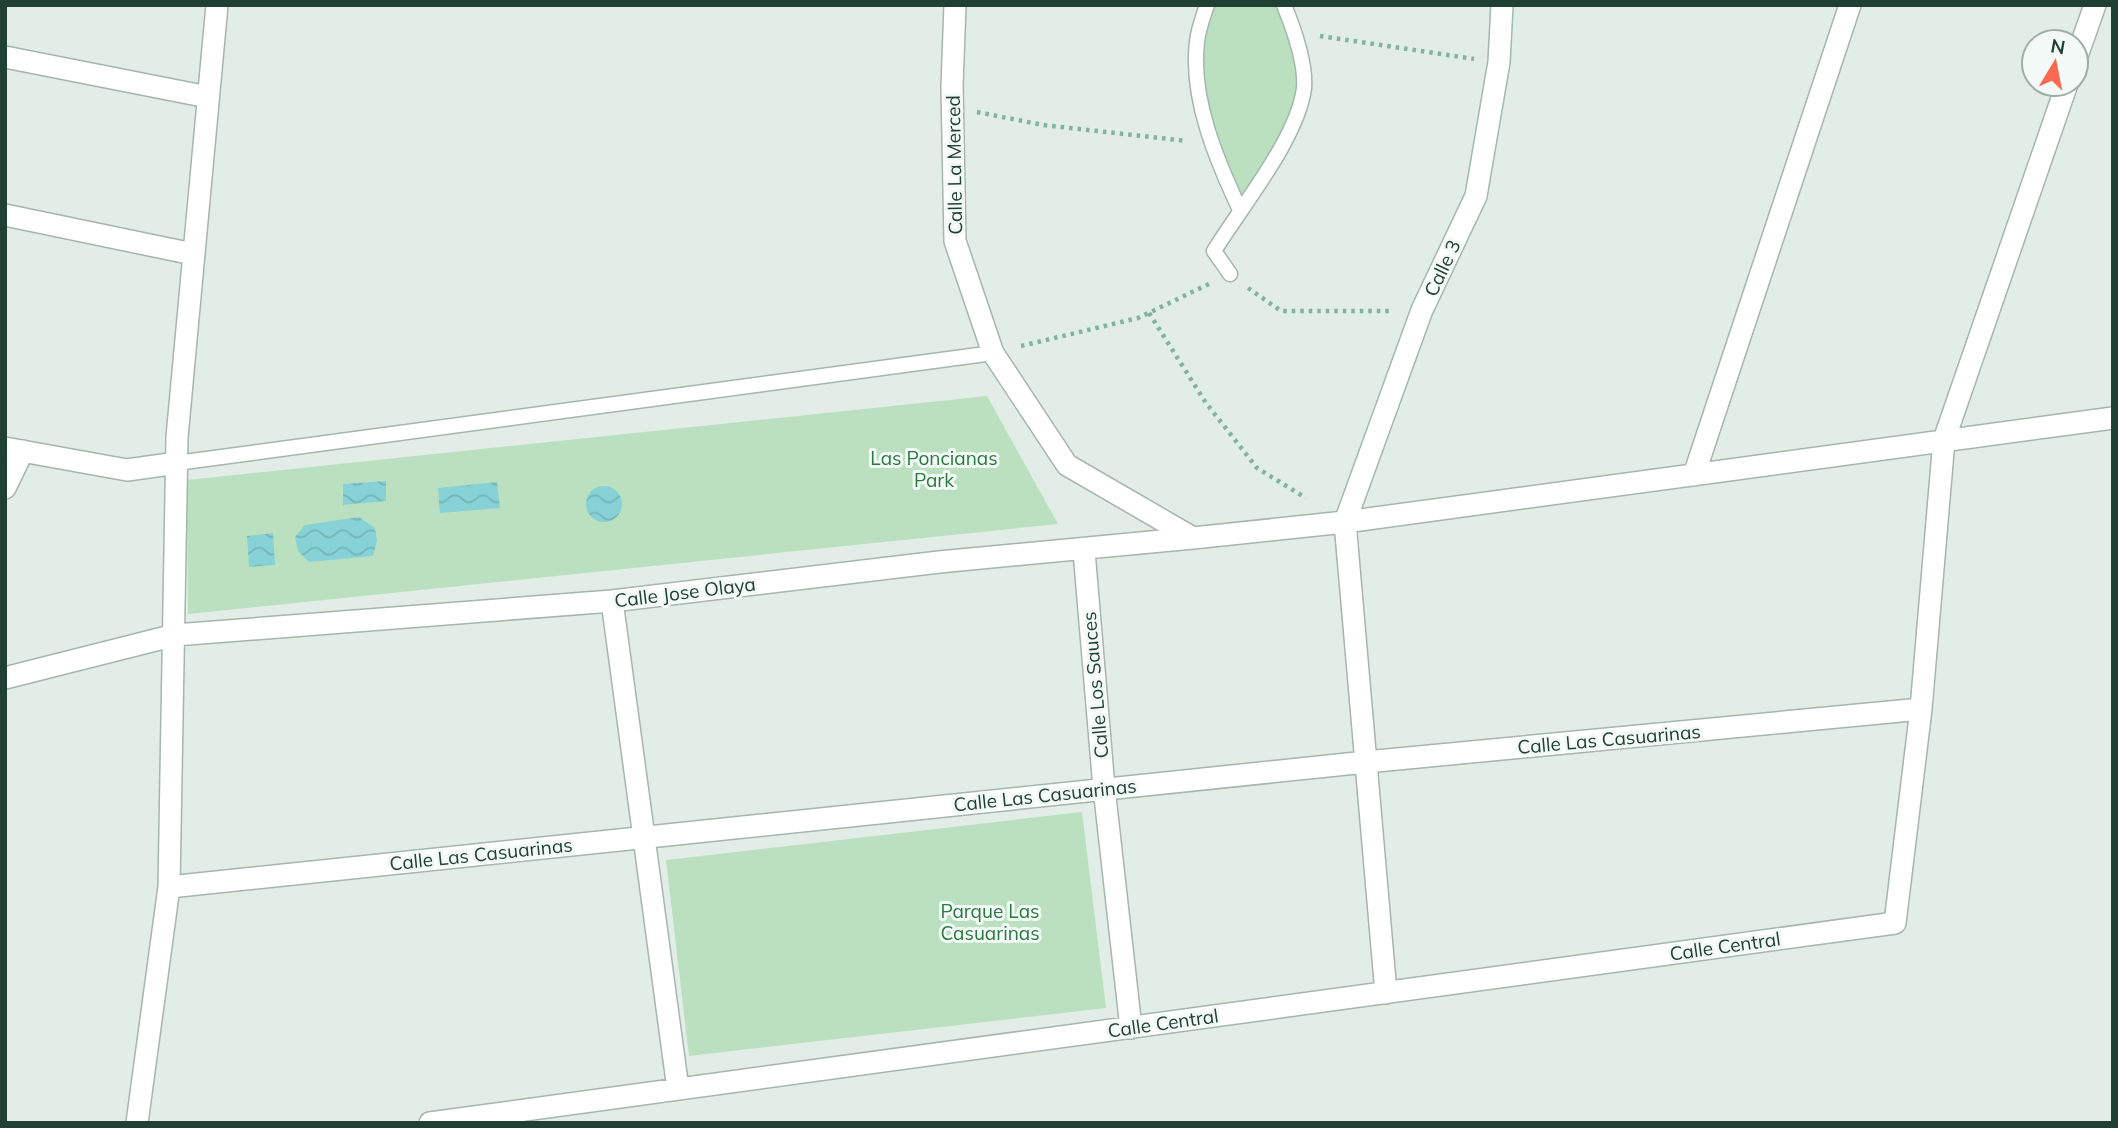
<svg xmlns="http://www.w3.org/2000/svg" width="2118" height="1128" viewBox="0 0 2118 1128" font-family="Mulish,sans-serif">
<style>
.green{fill:#bae0c0}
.water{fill:url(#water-waves)}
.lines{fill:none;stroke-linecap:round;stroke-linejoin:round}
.lane-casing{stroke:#a4b6ae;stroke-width:17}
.street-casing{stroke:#a4b6ae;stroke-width:24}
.secondary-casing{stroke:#a0baae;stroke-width:24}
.path{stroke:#81b39e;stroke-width:4.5;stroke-dasharray:3.5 5;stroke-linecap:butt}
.lane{stroke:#fff;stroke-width:14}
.street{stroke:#fff;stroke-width:21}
.secondary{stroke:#fff;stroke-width:21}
.labels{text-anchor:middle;stroke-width:6;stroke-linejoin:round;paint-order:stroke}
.street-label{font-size:19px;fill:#214034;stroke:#f3f9f6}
.park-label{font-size:19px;fill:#287a3f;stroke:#f3f9f6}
</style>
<defs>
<pattern id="water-waves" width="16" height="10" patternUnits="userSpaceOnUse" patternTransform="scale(1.75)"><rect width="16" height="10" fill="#87d2d6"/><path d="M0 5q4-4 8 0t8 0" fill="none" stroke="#74b5b8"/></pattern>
</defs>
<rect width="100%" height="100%" fill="#e2ede7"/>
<path class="green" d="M1207,5H1284L1304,88L1283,148L1240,210L1200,97Z
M987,396L1058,524L188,614L187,480Z
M1082,812L1106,1008L689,1056L666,860Z"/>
<path class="water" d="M386,481V501L343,505V484Z
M497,482L500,508L440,513L438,488Z
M586 504a18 18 0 1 1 36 0a18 18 0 1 1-36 0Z
M359,517L375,528L377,541L373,556L309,562L298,551L295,537L305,525Z
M273,533L275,565L249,567L247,536Z"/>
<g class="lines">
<defs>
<path id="lane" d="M1207,5C1203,17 1198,30 1197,42C1190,98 1217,161 1240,210
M1230,274L1214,251C1241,207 1298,138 1304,88C1306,64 1293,27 1284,5
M177,463L993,353"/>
<path id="street" d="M955,5L952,86L955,241L993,353L1067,465L1193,538L1345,522L2113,418
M5,57L208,97
M2076,59L2095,5
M5,215L193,254
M5,448L127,470L177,463
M1694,475L1850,5
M5,488L23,451
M1345,522L1386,993
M1084,551L1104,788L1131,1028
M612,601L678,1089
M5,678L175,635L612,601L939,562L1193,538
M169,887L1366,762L1921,709
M137,1123L169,887L177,437L217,5
M430,1123L1895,923L1921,709L1944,440L2067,84"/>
<path id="secondary" d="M1345,522L1422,310L1476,196L1499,62L1502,5"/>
</defs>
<use href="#lane" class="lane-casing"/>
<use href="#street" class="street-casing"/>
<use href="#secondary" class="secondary-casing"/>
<path class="path" d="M1320,36L1474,59
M977,112L1043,125L1187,141
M1248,288L1281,311H1393
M1149,313L1206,403L1257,468L1306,498
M1021,346L1138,318L1211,283"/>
<use href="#lane" class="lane"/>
<use href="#street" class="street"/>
<use href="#secondary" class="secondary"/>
</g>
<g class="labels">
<g class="street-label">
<text transform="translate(954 165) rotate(-91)" y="7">Calle La Merced</text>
<text transform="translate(1442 268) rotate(-65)" y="7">Calle 3</text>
<text transform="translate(685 592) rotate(-7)" y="7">Calle Jose Olaya</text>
<text transform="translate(1095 685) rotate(-95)" y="7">Calle Los Sauces</text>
<text transform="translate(1609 739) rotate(-5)" y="7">Calle Las Casuarinas</text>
<text transform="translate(1045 795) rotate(-6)" y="7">Calle Las Casuarinas</text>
<text transform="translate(481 854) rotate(-6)" y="7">Calle Las Casuarinas</text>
<text transform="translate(1725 946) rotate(-8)" y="7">Calle Central</text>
<text transform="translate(1163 1023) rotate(-8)" y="7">Calle Central</text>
</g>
<g class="park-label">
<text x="934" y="465">Las Poncianas<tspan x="934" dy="22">Park</tspan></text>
<text x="990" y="918">Parque Las<tspan x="990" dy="22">Casuarinas</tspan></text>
</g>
</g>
<rect width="2118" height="1128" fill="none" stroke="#214034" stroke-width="14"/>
<g transform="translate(2055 63) rotate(10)"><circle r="33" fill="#f3f9f6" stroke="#9fafa8" stroke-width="2"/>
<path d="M0-5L12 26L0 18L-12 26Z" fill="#fb6953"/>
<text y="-10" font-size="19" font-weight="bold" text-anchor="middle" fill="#214034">N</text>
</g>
</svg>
